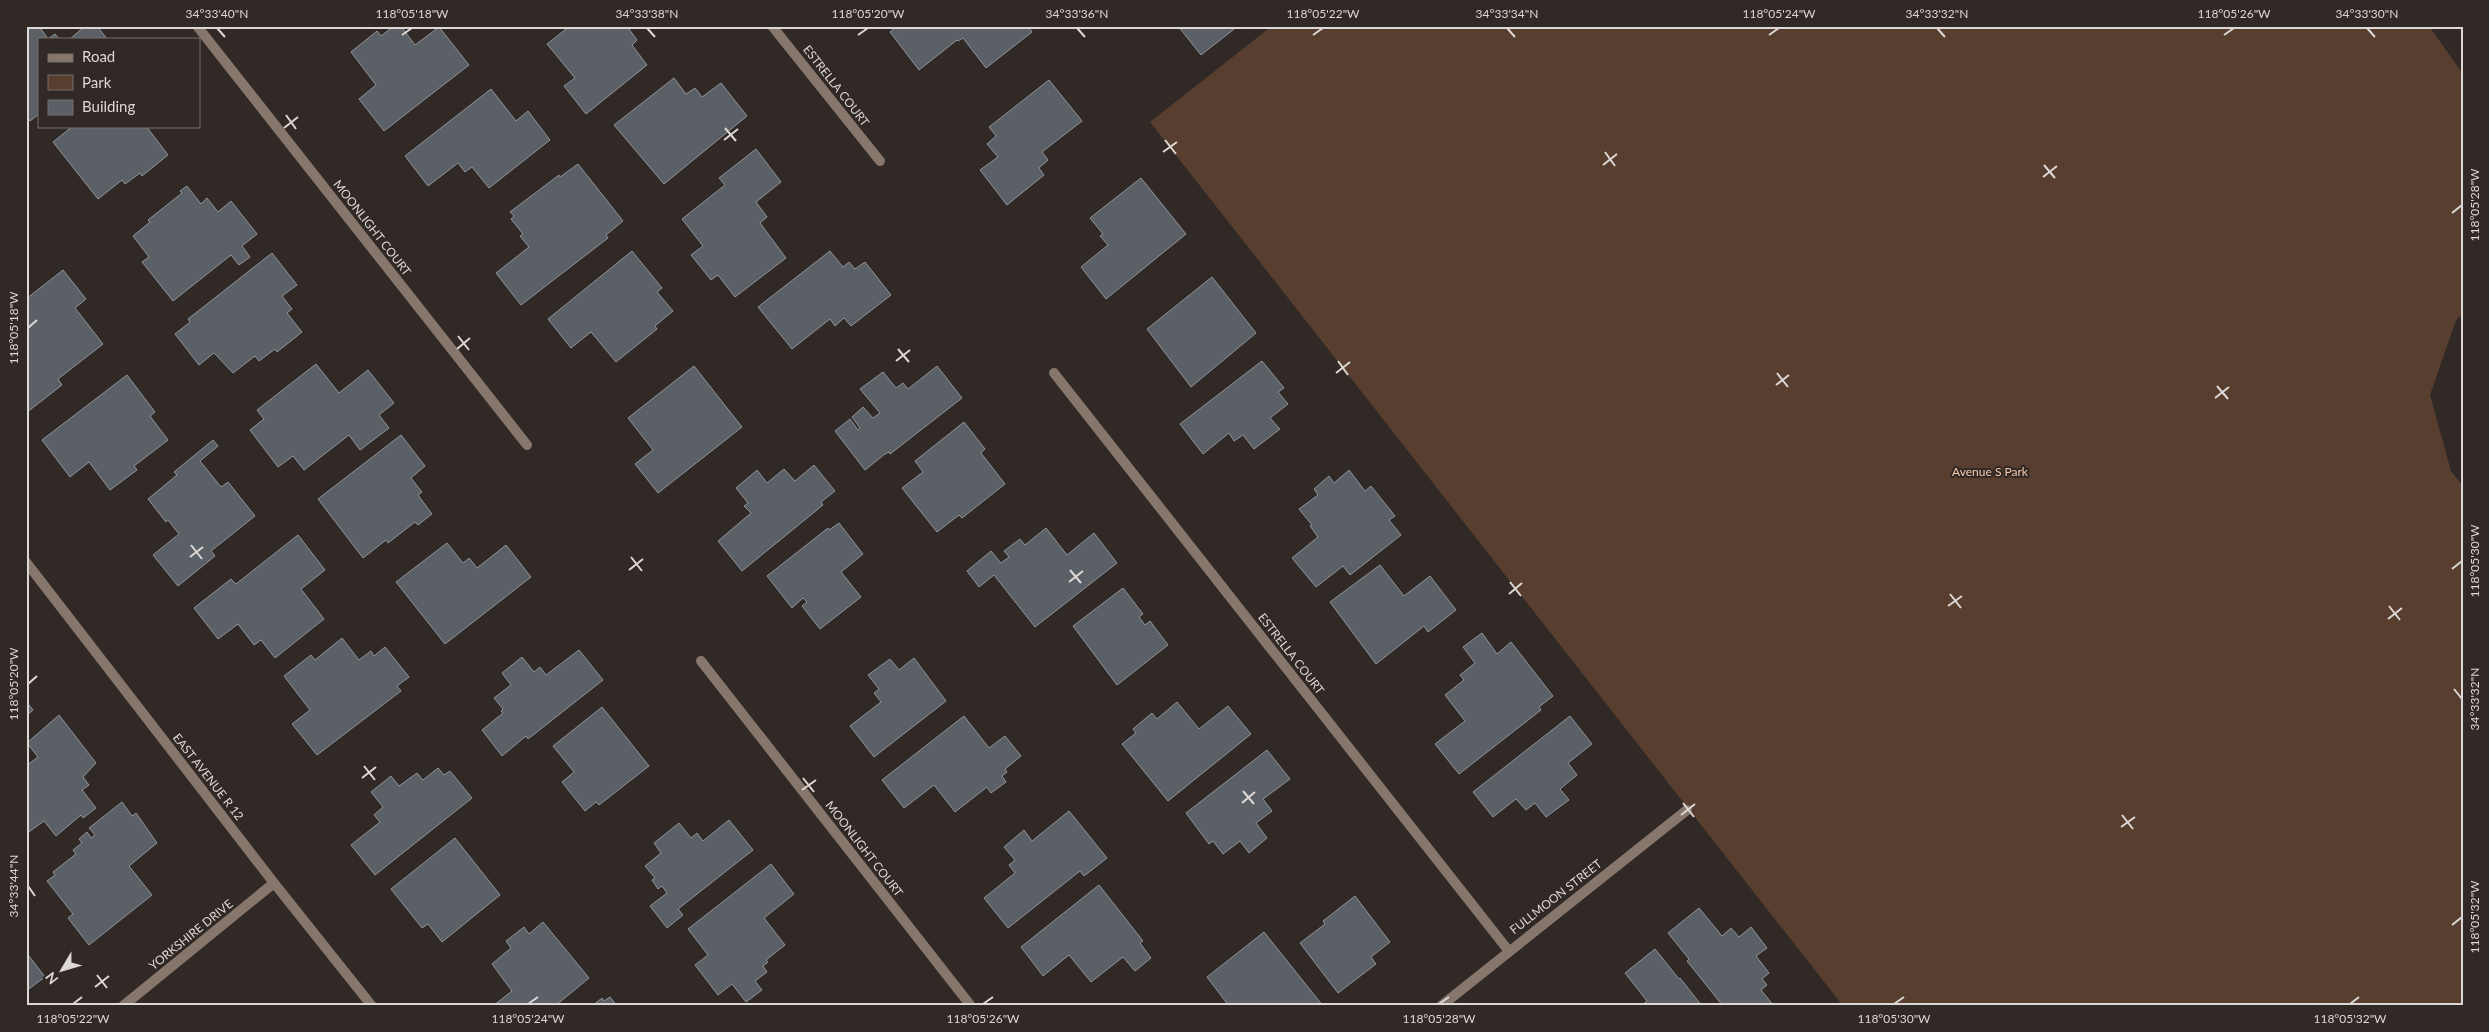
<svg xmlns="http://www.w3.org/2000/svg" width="2489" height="1032" viewBox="0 0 2489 1032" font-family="Lato,sans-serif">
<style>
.green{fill:#573e2e}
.building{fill:#5b6067;stroke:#8f949c}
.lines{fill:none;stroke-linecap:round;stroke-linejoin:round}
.minor{stroke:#86766c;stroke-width:10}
.ticks{fill:none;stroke:#ddd8d5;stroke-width:2}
.labels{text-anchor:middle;stroke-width:4;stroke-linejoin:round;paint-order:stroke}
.street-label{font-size:12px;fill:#ddd8d5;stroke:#312925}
.park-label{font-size:12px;fill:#f8c9aa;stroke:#312925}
.neatline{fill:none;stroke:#ddd8d5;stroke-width:2}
.ticks-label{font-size:12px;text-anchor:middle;fill:#ddd8d5}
</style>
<rect width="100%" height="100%" fill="#312925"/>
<path class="green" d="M1272,26H2429L2463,74V313L2456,320L2430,395L2451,471L2463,486V1006H1843L1150,122Z"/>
<path class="building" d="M26,26H39L48,39L55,34L59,39H39V114L30,121L26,115Z
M85,26H97L107,39H70Z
M394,26H401L415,45L439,27L469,65L384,131L359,99L376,85L351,52L377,31L381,36Z
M570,26H633L629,29L637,40L632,45L647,65L586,114L564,86L575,78L547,44Z
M897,26H1028L1032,32L986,68L963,38L958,41L957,40L919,70L890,32Z
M1178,26H1238L1201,55Z
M674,78L686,94L695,88L702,97L721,83L747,116L664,184L614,125Z
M1049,80L1082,121L1042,152L1048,160L1039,168L1044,175L1007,205L980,170L998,157L987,144L996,136L989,127Z
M491,89L516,121L528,111L550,140L489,188L472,167L465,172L458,163L428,186L405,156Z
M73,126H146L168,155L142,176L140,173L125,184L122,180L98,199L53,142Z
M756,149L781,182L756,202L767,217L760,223L786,258L735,297L718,275L711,280L691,255L703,246L682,219L725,185L719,178Z
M578,164L623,221L606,235L608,238L521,305L496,273L529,247L520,236L523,234L511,219L514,216L510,212L559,175L560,177Z
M1141,178L1186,234L1106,299L1081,267L1108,245L1100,236L1103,234L1090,218Z
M187,186L201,204L207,198L218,212L231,201L257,234L242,246L250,257L239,265L231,255L173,301L142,262L149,257L133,236L150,222L148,220L182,193L180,191Z
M632,251L662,288L657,292L673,311L655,326L657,329L616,362L591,332L571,348L548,319Z
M830,251L843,267L849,262L855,269L865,262L891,295L851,326L844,318L835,326L830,319L792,349L758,307Z
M272,253L297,285L282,296L292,309L287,313L302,332L277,352L275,349L259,361L255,356L233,373L214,353L199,365L175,334L190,322L188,319Z
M63,270L86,299L75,308L103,344L58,379L62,385L26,413V299Z
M1212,277L1256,333L1191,387L1147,329Z
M1262,361L1284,388L1278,392L1288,404L1270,418L1280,429L1254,449L1243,435L1234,441L1229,433L1203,454L1180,424Z
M316,364L339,393L368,370L394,403L379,415L389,428L360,450L349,435L304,470L293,456L278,467L250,430L264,419L257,410Z
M694,366L742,427L658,493L635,464L653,450L628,418Z
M937,366L962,398L890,454L889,452L885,454L865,470L835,431L850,419L858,430L860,428L852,417L863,407L873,418L880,413L860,389L883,372L896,388L903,383L908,389Z
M127,375L155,412L150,416L168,440L134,466L137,470L110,490L89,462L70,477L42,440Z
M964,422L985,449L981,453L1005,484L962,518L959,515L937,532L902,488L923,472L915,461Z
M401,435L425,466L411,478L422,492L418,495L432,514L418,525L415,522L388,543L386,540L363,558L318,499Z
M213,440L218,446L200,461L221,487L228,482L255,516L211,551L215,556L178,586L153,555L179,534L168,520L166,522L148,499L177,475L174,472Z
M814,465L835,491L821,502L823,505L742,571L718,541L751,513L744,506L748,503L736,488L757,470L767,483L784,469L795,481Z
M1349,470L1365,491L1371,486L1395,516L1389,520L1401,535L1350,575L1343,566L1316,587L1292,558L1318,537L1310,526L1312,525L1299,509L1318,495L1314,489L1329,476L1334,483Z
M839,523L863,554L841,572L861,597L820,629L802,606L807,602L803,598L792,608L767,576L828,528L829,530Z
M1046,528L1067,555L1094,533L1117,563L1035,627L994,575L979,587L967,571L991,551L1001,563L1009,557L1004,551L1020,539L1025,545Z
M298,535L325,570L301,589L324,619L275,658L261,640L254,645L238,624L218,639L194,608L231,579L236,584Z
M447,543L463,563L469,558L477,568L506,545L531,577L445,644L396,582Z
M1380,565L1404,596L1430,576L1456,610L1428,632L1424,626L1376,664L1330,602Z
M1123,588L1143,614L1139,617L1145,625L1150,621L1168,645L1117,685L1073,626Z
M1482,633L1497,654L1511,642L1553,696L1539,707L1541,710L1459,774L1435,744L1465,721L1445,695L1464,680L1460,675L1475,663L1463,647Z
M342,638L359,660L371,651L374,656L385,647L409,677L397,686L401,691L317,755L292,724L310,710L284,676L311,655L315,660Z
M579,650L603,680L528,739L526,736L502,756L482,730L503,713L501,711L503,709L494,698L511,685L502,673L522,657L534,672L540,667L546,675Z
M914,658L946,701L874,757L850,726L881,702L874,693L879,689L868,675L890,659L899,670Z
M26,701L33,710L26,716Z
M1177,702L1199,729L1228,706L1251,734L1168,801L1122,744L1136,733L1133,729L1152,713L1157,719Z
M602,707L649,766L599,805L596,802L585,811L562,782L574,772L553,746Z
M59,715L96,763L83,777L89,785L82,790L96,808L83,818L81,815L56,836L44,821L26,834V766L38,757L27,743Z
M964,716L989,748L1005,736L1021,756L1005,769L1007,772L1002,776L1006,782L991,793L987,787L955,812L934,785L904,808L882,780Z
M1570,716L1592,744L1568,763L1577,775L1560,789L1569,800L1546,817L1535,803L1526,810L1516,799L1493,817L1473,792Z
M1267,750L1290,779L1263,799L1272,811L1256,823L1267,838L1249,853L1240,841L1223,854L1213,841L1209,844L1186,813Z
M438,768L444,775L450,771L472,798L375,875L351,845L380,822L374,815L383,807L371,792L391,776L399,786L417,773L423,780Z
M122,802L132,816L136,813L157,843L129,866L152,895L89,945L68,918L73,914L47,881L55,875L53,872L76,854L73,850L82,843L79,839L87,832L91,838L95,835L89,828Z
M1069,811L1107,858L1084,876L1080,871L1008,928L984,898L1015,873L1009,865L1015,860L1004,847L1024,830L1032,841Z
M729,820L753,850L678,909L683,915L667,928L650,906L667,893L662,886L658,889L652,880L655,878L645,866L661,853L654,843L679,823L691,838L697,833L703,841Z
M455,838L500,895L442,942L428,924L422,928L391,889Z
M771,864L794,894L764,918L785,945L766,960L768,962L763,966L767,972L755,981L762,990L746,1002L732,984L718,995L695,965L708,955L688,929Z
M1099,885L1143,941L1140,943L1151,958L1135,971L1123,957L1091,982L1069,955L1043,976L1021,947Z
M1355,896L1390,942L1371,957L1376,964L1338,993L1300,943L1325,924L1323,921Z
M1699,908L1722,936L1731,928L1739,937L1751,927L1767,948L1756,956L1769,973L1762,979L1767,985L1761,990L1774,1006H1723L1687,961L1689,959L1668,933Z
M543,922L589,978L555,1006H493L512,991L492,964L511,948L506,941L524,927L529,934Z
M1264,932L1323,1006H1229L1207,977Z
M1655,949L1679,979L1680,978L1702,1006H1641L1647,1001L1625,973Z
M26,952L45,977L26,991Z
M610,997L617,1006H592L602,998L604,1001Z"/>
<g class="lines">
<path class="minor" d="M197,26L527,445
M772,26L880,161
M1054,373L1508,950
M26,562L274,883L372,1006
M701,661L971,1006
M123,1006L274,883
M1441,1006L1687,810"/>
</g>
<path class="ticks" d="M217,28L225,37M647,28L655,37M1077,28L1085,37M1507,28L1515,37M1937,28L1945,37M2367,28L2375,37M402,35L412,28M858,35L868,28M1313,35L1323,28M1769,35L1779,28M2224,35L2234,28M286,115L296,129M284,128L298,117M725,128L736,141M724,140L738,129M1165,140L1176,154M1163,152L1177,142M1605,152L1615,166M1603,165L1617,154M2044,165L2055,178M2043,177L2057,166M2452,213L2462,205M28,328L37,320M458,336L469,350M457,349L470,338M898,349L909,362M896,361L910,350M1338,361L1348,375M1336,373L1350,362M1777,373L1788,387M1776,385L1789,375M2217,386L2228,399M2215,398L2229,387M191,545L202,559M190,557L203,547M631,557L642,571M2452,569L2462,561M629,570L643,559M1070,570L1081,583M1069,582L1083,571M1510,582L1521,596M1509,594L1522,583M1950,594L1961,608M1948,606L1962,596M2389,606L2400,620M2388,619L2402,608M28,684L37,676M2454,689L2462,699M364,766L375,780M362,778L376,767M803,778L814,792M802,790L816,780M1243,791L1254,804M1242,803L1255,792M1683,803L1694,817M1681,815L1695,804M2122,815L2133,829M2121,827L2135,817M28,886L35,896M2452,925L2462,917M97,975L107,988M95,987L109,976M73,1004L82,997M528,1004L538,997M983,1004L993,997M1439,1004L1449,997M1894,1004L1904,997M2350,1004L2359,997"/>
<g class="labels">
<g class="street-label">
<text transform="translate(836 86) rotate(52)" y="4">ESTRELLA COURT</text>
<text transform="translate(372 228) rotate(52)" y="4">MOONLIGHT COURT</text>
<text transform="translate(1291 654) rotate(52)" y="4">ESTRELLA COURT</text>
<text transform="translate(208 777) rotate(52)" y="4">EAST AVENUE R 12</text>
<text transform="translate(864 849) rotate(52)" y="4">MOONLIGHT COURT</text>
<text transform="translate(1556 897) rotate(-38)" y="4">FULLMOON STREET</text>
<text transform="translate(191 935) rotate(-39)" y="4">YORKSHIRE DRIVE</text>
</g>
<g class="park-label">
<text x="1990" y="476">Avenue S Park</text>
</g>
</g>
<rect width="2489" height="1032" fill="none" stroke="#312925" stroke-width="55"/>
<rect x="38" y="38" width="162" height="90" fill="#312925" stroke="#766f6b"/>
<rect x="48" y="54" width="25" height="8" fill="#86766c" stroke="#766f6b"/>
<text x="82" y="62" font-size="15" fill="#ddd8d5">Road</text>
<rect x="48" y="75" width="25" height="15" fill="#573e2e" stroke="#766f6b"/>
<text x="82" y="88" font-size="15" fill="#ddd8d5">Park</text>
<rect x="48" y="100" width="25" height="15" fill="#5b6067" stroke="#766f6b"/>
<text x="82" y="112" font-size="15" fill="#ddd8d5">Building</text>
<g transform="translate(62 970) rotate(232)" stroke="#312925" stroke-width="4" paint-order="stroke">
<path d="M0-4L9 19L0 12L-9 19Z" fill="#ddd8d5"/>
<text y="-8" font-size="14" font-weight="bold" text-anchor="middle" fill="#ddd8d5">N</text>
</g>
<rect x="28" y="28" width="2434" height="976" class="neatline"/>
<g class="ticks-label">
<text x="217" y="18">34°33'40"N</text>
<text x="412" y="18">118°05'18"W</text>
<text x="647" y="18">34°33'38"N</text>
<text x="868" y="18">118°05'20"W</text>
<text x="1077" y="18">34°33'36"N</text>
<text x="1323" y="18">118°05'22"W</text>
<text x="1507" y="18">34°33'34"N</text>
<text x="1779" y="18">118°05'24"W</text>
<text x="1937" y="18">34°33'32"N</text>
<text x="2234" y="18">118°05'26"W</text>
<text x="2367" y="18">34°33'30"N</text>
<text transform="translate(2475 205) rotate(-90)" y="4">118°05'28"W</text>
<text transform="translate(14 328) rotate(-90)" y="4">118°05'18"W</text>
<text transform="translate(2475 561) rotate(-90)" y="4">118°05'30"W</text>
<text transform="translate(14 684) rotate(-90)" y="4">118°05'20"W</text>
<text transform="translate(2475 699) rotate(-90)" y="4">34°33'32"N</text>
<text transform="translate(14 886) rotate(-90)" y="4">34°33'44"N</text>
<text transform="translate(2475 917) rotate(-90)" y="4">118°05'32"W</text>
<text x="73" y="1023">118°05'22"W</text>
<text x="528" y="1023">118°05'24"W</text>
<text x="983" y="1023">118°05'26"W</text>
<text x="1439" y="1023">118°05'28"W</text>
<text x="1894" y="1023">118°05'30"W</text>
<text x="2350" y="1023">118°05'32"W</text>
</g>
</svg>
